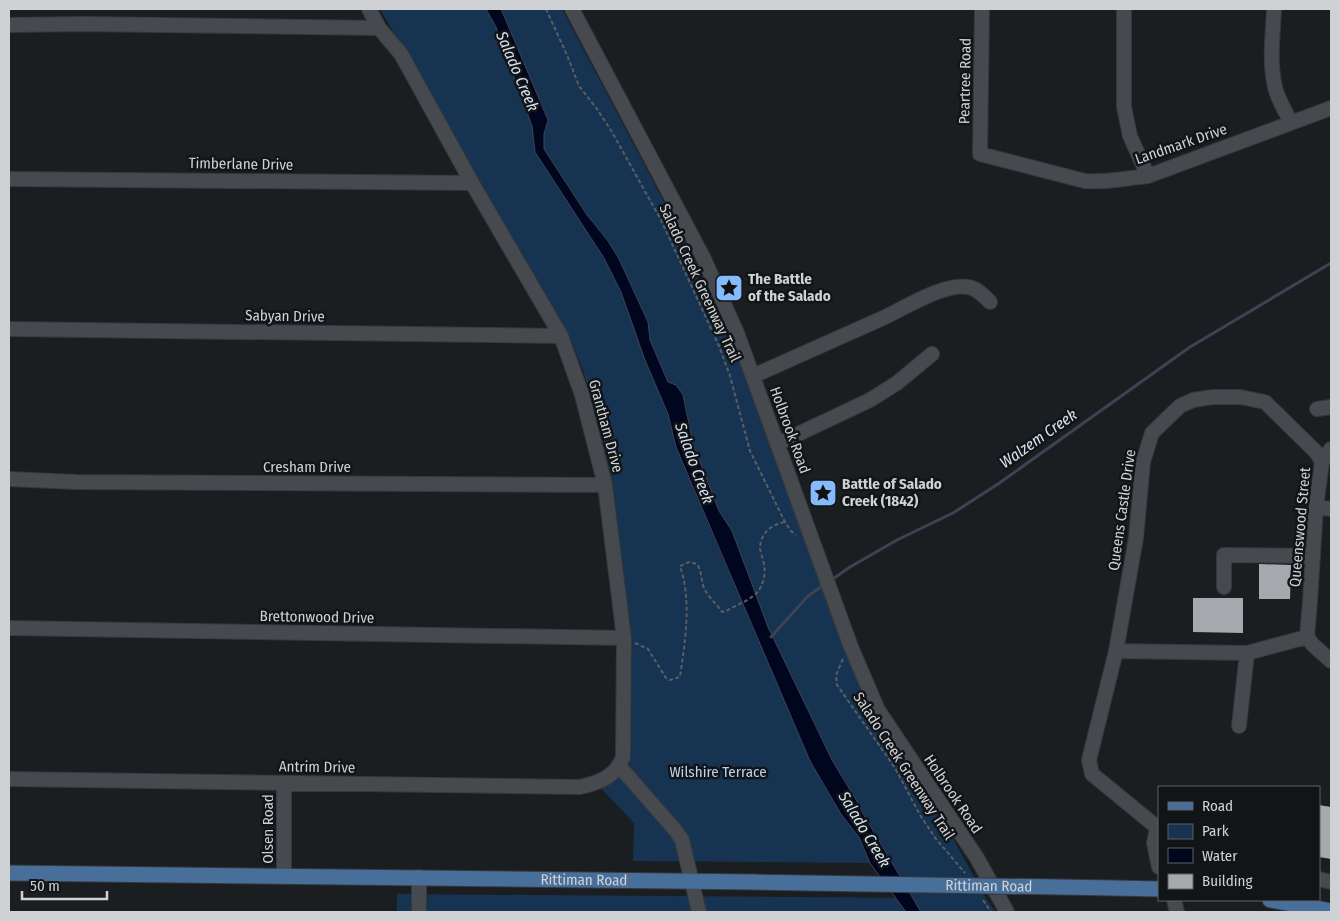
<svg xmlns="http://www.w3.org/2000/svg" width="1340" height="921" viewBox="0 0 1340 921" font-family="'Fira Sans Condensed',sans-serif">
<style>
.green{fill:#173352}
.water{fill:#00061d;stroke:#3e4354}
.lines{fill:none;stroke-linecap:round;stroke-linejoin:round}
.stream{stroke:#3e4354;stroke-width:3}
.building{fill:#a5a8ad}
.minor-casing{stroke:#36383b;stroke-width:16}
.major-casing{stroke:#36383b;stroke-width:17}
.path{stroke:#5b5e61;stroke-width:2;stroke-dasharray:4 2.5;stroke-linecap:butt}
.minor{stroke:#46494d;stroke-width:14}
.major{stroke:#486e9a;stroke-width:15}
.major-bridge-casing{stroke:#36383b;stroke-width:17;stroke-linecap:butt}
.major-bridge{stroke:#486e9a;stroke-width:15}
.labels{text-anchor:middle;stroke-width:5;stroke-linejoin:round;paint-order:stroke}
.street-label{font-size:15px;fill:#cfd1d4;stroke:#121518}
.poi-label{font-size:15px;font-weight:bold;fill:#cfd1d4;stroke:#121518;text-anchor:start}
.park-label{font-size:15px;fill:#b9d2f0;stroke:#121518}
.water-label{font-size:16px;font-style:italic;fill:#d5e2f1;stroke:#121518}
</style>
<rect width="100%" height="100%" fill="#1b1e21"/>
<path class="green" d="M380,9H486L496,27L532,126L536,152L604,258L621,292L645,360L668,414L676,447L723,559L841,814L859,837L870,863L633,861L634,823L601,788L628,770L631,733L629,630L602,446L584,373L572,343L555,311Z
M501,9H562L699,268L725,323L776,459L850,664L873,714L938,811L986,899L996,912H397V894L913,898L832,760L768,627L732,531L719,511L693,444L683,395L676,385L668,382L650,340L648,322L619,259L608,241L587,215L544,149V134L548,120Z"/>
<path class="water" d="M486,9H501L548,120L544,134V149L587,215L608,241L619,259L648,322L650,340L668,382L676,385L683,395L693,444L719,511L732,531L768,627L832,760L858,803L862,812L921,912H906L870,863L859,837L841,814L810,761L676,447L668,414L645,360L621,292L604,258L535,152L532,126L496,27Z"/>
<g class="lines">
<path class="stream" d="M830,581L850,567L897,540L953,513L998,484L1190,347L1331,263
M771,637L808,596L825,584"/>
</g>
<path class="building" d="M1259,564L1291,565L1290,599H1259Z
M1193,598H1243V633L1193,632Z
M1319,805L1331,807V859L1319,857Z"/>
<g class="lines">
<defs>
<path id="minor" d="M572,9L704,259L737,333L851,647L878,710L977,858L1007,912
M982,9L980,154L1085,181C1108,183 1126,178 1148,176L1331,108
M1124,9V107L1130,136L1148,176
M1274,9C1273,34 1269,62 1275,87C1278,100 1285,111 1291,122
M9,25L83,24L379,28
M9,179L472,183
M9,329L561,336
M753,376C796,357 839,338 883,318C905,308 943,283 968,287C977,288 984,296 990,302
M1317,409L1331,407
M777,444L870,400L897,383L932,354
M1331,449L1322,462L1316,507L1310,601L1307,637L1313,645L1331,661
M9,479L76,482L605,485
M1316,507L1331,509
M1224,587V555L1313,556
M9,628L624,638
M1116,651L1247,653L1307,637
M1239,726L1247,653
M620,767L676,831L682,840L699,912
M9,779L580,787C598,783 616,777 623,757L624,638L605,485L582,395L561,336L472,183L401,54L379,28L369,9
M1157,828L1154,843L1159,867
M1159,829L1092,774L1089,760L1116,651L1136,538L1143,462L1152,433L1180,406L1193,400L1213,397H1240L1265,402L1317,453L1322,462
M284,875V783
M1319,879L1331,882
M1174,900L1177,912
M419,912V877"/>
<g id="major">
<path id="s1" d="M9,873L754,882"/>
<path d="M1114,888L1159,889"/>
<path d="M1270,900L1331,911"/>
</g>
</defs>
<use href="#minor" class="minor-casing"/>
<use href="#major" class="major-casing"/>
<path class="path" d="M546,9L567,55L579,86L597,109L612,132L661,220L719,346L730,376L750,451L785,522L791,531L796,535
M635,643L648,649L666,678L670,680L680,677C685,642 692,601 680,566L689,562L697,564C702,572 701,580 704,588C708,597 717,604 722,612L726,611C736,605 752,600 759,590C765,581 766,570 763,560C762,556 760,551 760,548C761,532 771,525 785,522
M843,659L836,675L837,685L895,768L920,815L936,839L965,873
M983,900L991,912"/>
<use href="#minor" class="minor"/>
<use href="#major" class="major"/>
<defs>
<g id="major-bridge">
<path id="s2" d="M754,882L1114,888"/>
</g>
</defs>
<use href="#major-bridge" class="major-bridge-casing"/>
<use href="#major-bridge" class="major-bridge"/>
</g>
<defs>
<symbol id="sight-square" viewBox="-11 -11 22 22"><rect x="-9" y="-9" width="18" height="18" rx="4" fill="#85bbfb" stroke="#121518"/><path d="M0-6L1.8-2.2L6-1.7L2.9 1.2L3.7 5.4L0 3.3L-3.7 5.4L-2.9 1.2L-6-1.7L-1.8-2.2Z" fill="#111"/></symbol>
</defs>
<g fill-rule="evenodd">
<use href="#sight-square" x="713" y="272" width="32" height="32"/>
<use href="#sight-square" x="807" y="477" width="32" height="32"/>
</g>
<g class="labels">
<g class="street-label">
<text transform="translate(965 81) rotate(-89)" y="5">Peartree Road</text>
<text transform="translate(1181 144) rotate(-19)" y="5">Landmark Drive</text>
<text transform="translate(241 164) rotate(1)" y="5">Timberlane Drive</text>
<text transform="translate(700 283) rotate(65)" y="5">Salado Creek Greenway Trail</text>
<text transform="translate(285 316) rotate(1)" y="5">Sabyan Drive</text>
<text transform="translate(606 426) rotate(75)" y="5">Grantham Drive</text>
<text transform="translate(790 430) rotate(70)" y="5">Holbrook Road</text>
<text x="307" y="472">Cresham Drive</text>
<text transform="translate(1122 510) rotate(-82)" y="5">Queens Castle Drive</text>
<text transform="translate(1300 527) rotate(-85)" y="5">Queenswood Street</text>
<text transform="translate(317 617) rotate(1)" y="5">Brettonwood Drive</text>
<text transform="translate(904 766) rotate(57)" y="5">Salado Creek Greenway Trail</text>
<text transform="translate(317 767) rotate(1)" y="5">Antrim Drive</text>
<text transform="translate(953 794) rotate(56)" y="5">Holbrook Road</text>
<text transform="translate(268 829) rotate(-90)" y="5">Olsen Road</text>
<text dy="5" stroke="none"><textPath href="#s1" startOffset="575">Rittiman Road</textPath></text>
<text dy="5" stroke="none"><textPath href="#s2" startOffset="235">Rittiman Road</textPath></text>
</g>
<g class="poi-label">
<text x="748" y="284">The Battle<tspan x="748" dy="17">of the Salado</tspan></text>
<text x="842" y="489">Battle of Salado<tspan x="842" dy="17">Creek (1842)</tspan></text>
</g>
<g class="park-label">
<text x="718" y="777">Wilshire Terrace</text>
</g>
<g class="water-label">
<text transform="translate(518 71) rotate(67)" y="6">Salado Creek</text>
<text transform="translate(1038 438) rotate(-35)" y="6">Walzem Creek</text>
<text transform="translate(695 463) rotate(70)" y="6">Salado Creek</text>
<text transform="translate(865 829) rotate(59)" y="6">Salado Creek</text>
</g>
</g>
<rect width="1340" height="921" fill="none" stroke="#cfd1d4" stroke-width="20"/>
<rect x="1158" y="786" width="162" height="115" fill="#121518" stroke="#5e6063"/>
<rect x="1168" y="802" width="25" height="8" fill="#486e9a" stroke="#5e6063"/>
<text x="1202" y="811" font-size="15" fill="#cfd1d4">Road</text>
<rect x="1168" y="824" width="25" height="15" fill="#173352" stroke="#5e6063"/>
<text x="1202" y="836" font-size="15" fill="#cfd1d4">Park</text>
<rect x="1168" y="848" width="25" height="15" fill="#00061d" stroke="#5e6063"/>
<text x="1202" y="861" font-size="15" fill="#cfd1d4">Water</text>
<rect x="1168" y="874" width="25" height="15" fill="#a5a8ad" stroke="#5e6063"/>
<text x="1202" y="886" font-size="15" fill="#cfd1d4">Building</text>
<path d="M22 891v8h85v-8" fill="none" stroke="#cfd1d4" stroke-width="2.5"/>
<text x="30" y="891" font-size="15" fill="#cfd1d4" stroke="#121518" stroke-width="4" paint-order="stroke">50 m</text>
</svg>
